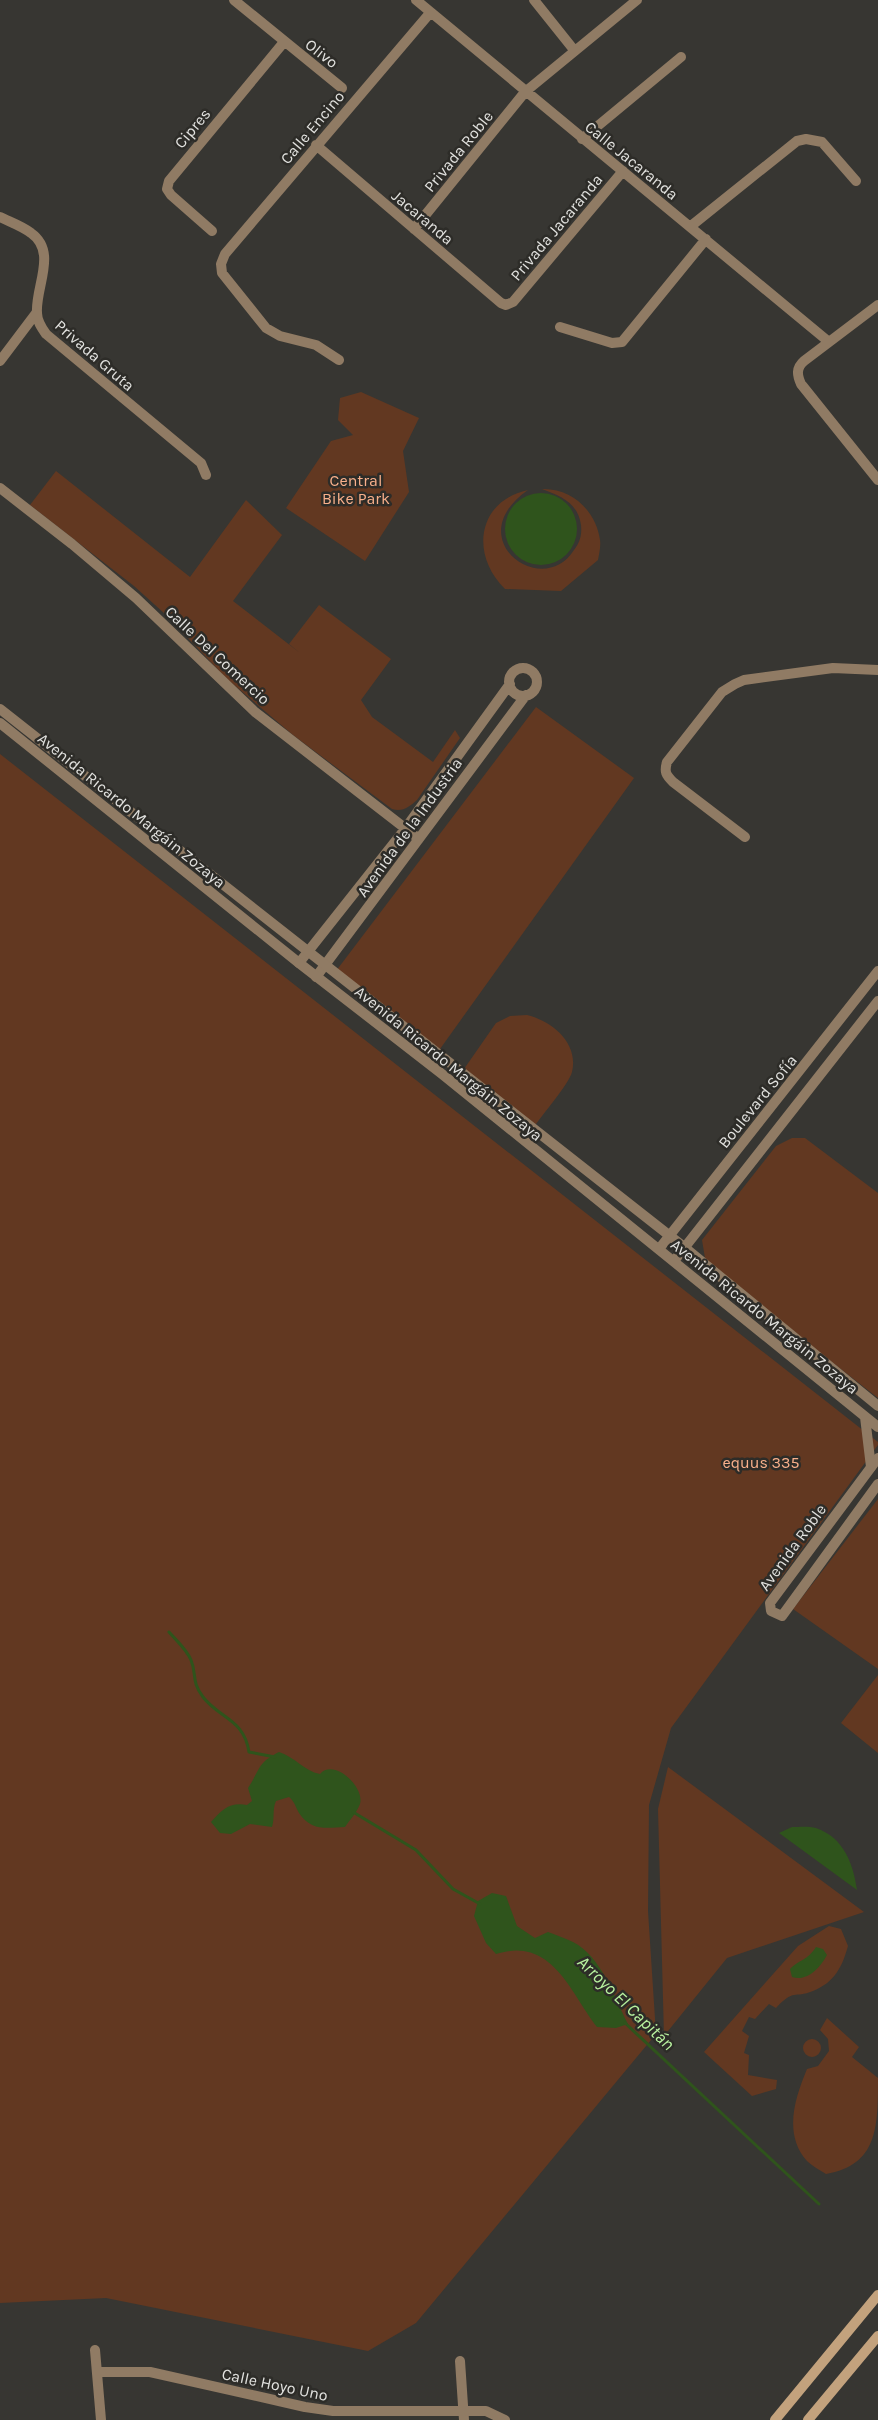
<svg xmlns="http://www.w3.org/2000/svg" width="878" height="2420" viewBox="0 0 878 2420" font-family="Karla,sans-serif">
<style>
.green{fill:#623821}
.water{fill:#2f541c}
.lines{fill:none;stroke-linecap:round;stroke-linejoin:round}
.stream{stroke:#2f541c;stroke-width:3}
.minor{stroke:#907b64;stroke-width:10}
.tertiary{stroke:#907b64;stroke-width:10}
.secondary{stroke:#c3a27d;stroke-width:10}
.labels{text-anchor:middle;stroke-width:5;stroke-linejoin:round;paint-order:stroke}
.street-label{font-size:16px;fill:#e2e2df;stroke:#2d2c28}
.park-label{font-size:16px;fill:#f9b08b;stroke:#2d2c28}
.water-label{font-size:18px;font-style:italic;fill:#b8f29f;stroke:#2d2c28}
</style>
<rect width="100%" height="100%" fill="#373632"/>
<path class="green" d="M361,392L419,418L403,451L409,492L365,561L286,508L331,441L353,435L338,420L340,398Z
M56,471L190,577L246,500L282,535L233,601L300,653L289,644L319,605L391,659L361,700L372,717L433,762L455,730L460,738L417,800C409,807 403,812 392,809L293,735L227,679L165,614L134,586L30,505Z
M542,489C572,488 596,511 600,540C601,546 599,554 598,560L561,591L505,589C470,555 477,501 528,490C458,539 543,600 574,550C580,542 582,535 581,525C578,503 561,496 542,489Z
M536,707L634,778L440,1049L336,971Z
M0,754L878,1442V1445L671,1728L649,1805L648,1911L656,2034L416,2323L368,2351L106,2298L0,2303Z
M527,1015C552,1021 579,1043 572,1072C569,1084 542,1115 534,1127L464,1069L496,1023L510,1016Z
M792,1138H805L878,1193V1398L706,1264L702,1240L776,1146Z
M878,1499V1669L793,1609Z
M878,1675V1753L841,1723Z
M668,1767L864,1912L727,1958L664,2036L658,1809Z
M829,1926L841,1929L848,1946C842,1967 835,1982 813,1991C793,1999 795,1988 776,2008L769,2004L755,2019L749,2017L742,2031L749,2036L744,2053L749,2055L748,2075L777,2080L776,2089L752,2096L704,2052L798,1946Z
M827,2018L859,2047L852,2057L878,2078C878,2127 878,2165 826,2174C820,2170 812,2166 807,2161C783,2134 795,2098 807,2069L818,2066L829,2051L828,2039L820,2030Z
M803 2048a9 9 0 1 1 18 0a9 9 0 1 1-18 0Z"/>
<path class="water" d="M505 529a36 36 0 1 1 72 0a36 36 0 1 1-72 0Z
M279,1752C295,1757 304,1771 320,1774C334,1758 365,1787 360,1804C357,1812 350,1820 345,1827C325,1828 311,1831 299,1813C295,1806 295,1802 289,1797L276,1801C272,1810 275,1818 272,1827L250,1824L231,1834L220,1833L211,1822C222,1810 229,1802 247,1805L252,1801L248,1788C260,1770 257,1763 279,1752Z
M792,1827C799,1827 809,1826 816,1828C844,1838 853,1863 857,1890L779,1833Z
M492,1893L506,1896L517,1926L535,1938L548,1932C556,1935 565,1938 573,1942C602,1957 614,1997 628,2024L616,2028L597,2027C570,1992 552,1936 496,1954L486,1943L474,1916L478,1901Z
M816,1947L823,1949L827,1955C820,1968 807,1982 792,1977L790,1969C800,1959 807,1961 816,1947Z"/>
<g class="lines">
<path class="stream" d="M169,1632C176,1640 187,1650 191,1660C197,1675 191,1681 203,1697C220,1719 244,1719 249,1752L275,1757
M353,1812L416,1850L453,1889L480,1904
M625,2023L819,2204"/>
<path class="minor" d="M234,0L342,88
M416,0L829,342
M534,0L574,50
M582,139L681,57
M316,145L501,303L506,305L513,302L623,171
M0,217C10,222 22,226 31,233C58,252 35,287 37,313C37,321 41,327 46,334L201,463L206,475
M691,226L797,141L806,139L822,142L856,181
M414,229L525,92L637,0
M212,231L171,195L167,189L169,181L284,42
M878,305L804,361C796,368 797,375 801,384L878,480
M560,327L612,343L622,342L706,239
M339,360L316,345L280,336L266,328L222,273L221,264L225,254L430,13
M0,361L37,312
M0,488L72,544L136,598L255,712L419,839
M509 682a14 14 0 1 1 28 0a14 14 0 1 1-28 0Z
M745,837L673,782C666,775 664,772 667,762L722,692L735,684L744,680L833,668L878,670
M299,963L405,829L510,684
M316,977L526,695
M659,1249L878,971
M674,1261L878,1001
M878,1458L770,1603L771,1611L782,1616L878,1484
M95,2350L101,2420
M460,2361L464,2420
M98,2372H150L305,2407L333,2411H486L505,2420"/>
<path class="tertiary" d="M0,709L684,1247L878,1406
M0,723L299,963L442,1074L878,1427
M865,1417L871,1467"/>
<path class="secondary" d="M775,2420L878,2295
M808,2420L878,2336"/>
</g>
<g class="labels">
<g class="street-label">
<text transform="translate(322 53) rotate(38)" y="6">Olivo</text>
<text transform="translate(312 127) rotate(-50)" y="6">Calle Encino</text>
<text transform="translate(192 128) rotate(-50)" y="6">Cipres</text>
<text transform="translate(458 151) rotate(-51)" y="6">Privada Roble</text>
<text transform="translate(632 160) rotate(39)" y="6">Calle Jacaranda</text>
<text transform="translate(423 217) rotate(40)" y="6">Jacaranda</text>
<text transform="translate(556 227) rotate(-50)" y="6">Privada Jacaranda</text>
<text transform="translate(95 355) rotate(41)" y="6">Privada Gruta</text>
<text transform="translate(218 655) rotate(43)" y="6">Calle Del Comercio</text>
<text transform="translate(132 810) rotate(39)" y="6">Avenida Ricardo Margáin Zozaya</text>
<text transform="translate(409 827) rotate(-54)" y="6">Avenida de la Industria</text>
<text transform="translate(449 1063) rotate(39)" y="6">Avenida Ricardo Margáin Zozaya</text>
<text transform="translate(757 1101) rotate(-51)" y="6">Boulevard Sofía</text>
<text transform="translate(765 1316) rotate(39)" y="6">Avenida Ricardo Margáin Zozaya</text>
<text transform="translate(792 1547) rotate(-54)" y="6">Avenida Roble</text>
<text transform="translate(275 2384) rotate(12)" y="6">Calle Hoyo Uno</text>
</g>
<g class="park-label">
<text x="356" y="486">Central<tspan x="356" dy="18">Bike Park</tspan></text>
<text x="761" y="1468">equus 335</text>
</g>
<g class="water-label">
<text transform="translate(626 2003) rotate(44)" y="6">Arroyo El Capitán</text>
</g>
</g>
</svg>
